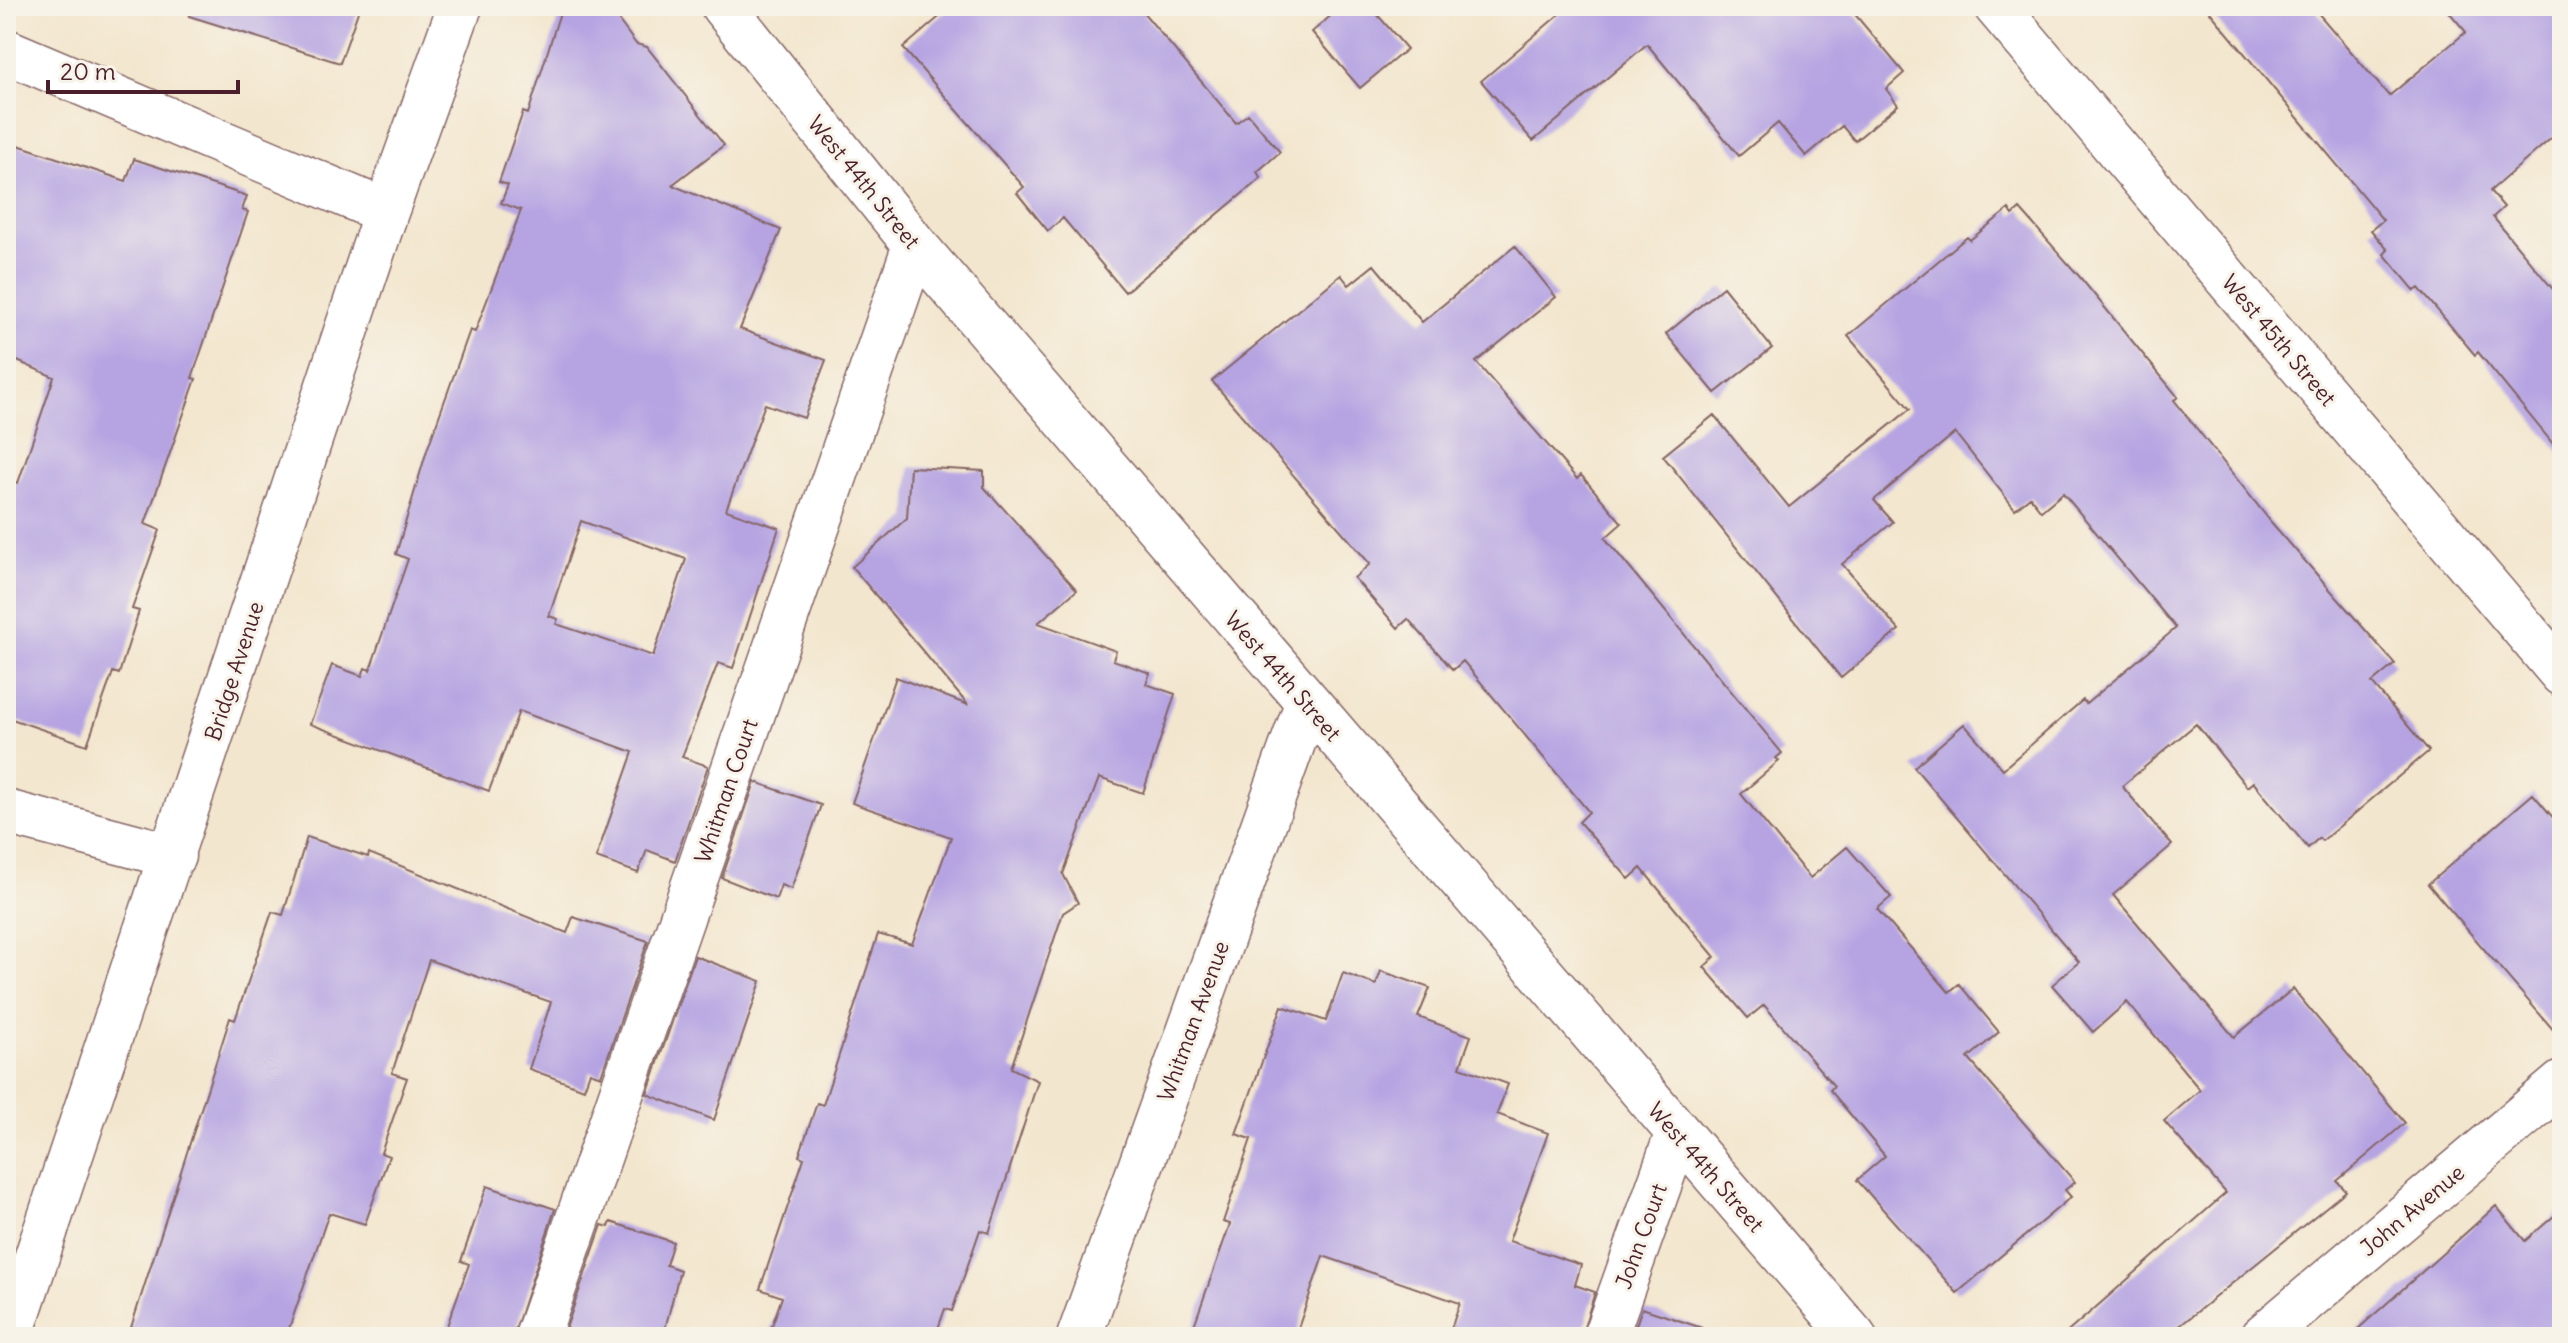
<svg xmlns="http://www.w3.org/2000/svg" width="2568" height="1343" viewBox="0 0 2568 1343" font-family="Delius,sans-serif">
<style>
.building{fill:#b6a4e2;fill-rule:evenodd}
.lines{fill:none;stroke-linecap:round;stroke-linejoin:round}
.minor-casing{stroke:#856564;stroke-width:47}
.minor{stroke:#fff;stroke-width:44}
.labels{text-anchor:middle;stroke-width:6;stroke-linejoin:round;paint-order:stroke}
.street-label{font-size:22px;fill:#4a1f2b;stroke:#f7f3e8}
</style>
<rect width="100%" height="100%" fill="#f7f3e8"/>
<filter id="ink" filterUnits="userSpaceOnUse"><feTurbulence type="fractalNoise" baseFrequency=".0125" numOctaves="2"/><feDisplacementMap in="SourceGraphic" scale="16" xChannelSelector="R" yChannelSelector="G"/><feConvolveMatrix kernelMatrix="1 2 1 2 8 2 1 2 1" color-interpolation-filters="sRGB"/></filter>
<filter id="wash" filterUnits="userSpaceOnUse"><feTurbulence type="fractalNoise" baseFrequency=".006" numOctaves="4" result="noise"/><feDisplacementMap in="SourceGraphic" scale="32" xChannelSelector="R" yChannelSelector="G"/><feGaussianBlur stdDeviation="1.8" result="paint"/><feColorMatrix in="noise" values="0 0 0 0 0 0 0 0 0 0 0 0 0 0 0 0 0 1.4 0 .05"/><feComposite in="paint" operator="in"/></filter>
<g filter="url(#wash)">
<rect width="100%" height="100%" fill="#f3e6ce"/>
<g id="blocks">
<path class="building" d="M191,6H360L340,63L189,16Z
M562,6H608L636,44L647,47L724,145L672,185L781,230L740,329L826,360L804,418L765,404L726,510L779,528L733,668L718,663L682,757L708,766L675,861L647,850L638,873L596,858L633,752L519,711L489,791L310,724L332,665L362,676L365,668L370,670L408,559L396,554L427,450L470,330L475,332L521,210L501,203L508,185L499,182L523,112L528,114ZM581,521L686,559L653,656L556,624L558,619L549,616Z
M952,6H1138L1236,123L1248,114L1280,152L1257,172L1261,178L1125,292L1063,218L1048,231L1017,193L1024,187L903,48Z
M1342,6H1370L1407,49L1360,88L1312,32Z
M1569,6H1848L1904,73L1886,89L1898,105L1855,141L1842,126L1806,156L1778,123L1739,156L1647,44L1533,141L1481,81Z
M2205,6H2312L2389,96L2466,32L2444,6H2562V129L2490,191L2504,207L2493,217L2562,300V455L2478,352L2475,355L2419,288L2415,291L2384,254L2388,250L2371,230L2383,220Z
M6,141L126,181L134,159L247,196L242,210L248,212L192,378L196,379L145,524L160,530L132,609L139,611L119,674L113,672L87,745L6,717V480L18,483L54,377L6,356Z
M2009,209L2013,215L2020,209L2079,276L2178,397L2174,400L2271,522L2395,664L2372,683L2429,751L2322,841L2319,838L2308,848L2253,782L2247,787L2196,724L2122,786L2172,845L2113,895L2234,1037L2293,989L2405,1123L2337,1181L2346,1191L2166,1337H2062L2226,1193L2164,1121L2200,1090L2127,1002L2093,1032L2052,985L2079,962L1914,767L1964,724L2003,769L2083,700L2086,704L2176,628L2063,493L2041,511L2030,497L2015,509L1955,433L1874,500L1893,522L1842,564L1899,630L1841,678L1663,456L1714,415L1789,507L1910,409L1848,336L1967,237L1970,240Z
M1515,246L1556,297L1476,362L1577,479L1581,475L1622,523L1605,538L1782,753L1776,758L1779,761L1741,794L1810,878L1847,847L1891,897L1877,909L1949,992L1959,984L1999,1032L1968,1058L2075,1182L2065,1190L2071,1197L1957,1293L1857,1180L1885,1156L1830,1090L1834,1086L1764,1005L1748,1018L1704,967L1715,957L1641,868L1629,879L1579,822L1589,812L1463,661L1453,670L1408,619L1398,628L1354,578L1370,564L1212,381L1341,275L1349,285L1374,265L1422,322Z
M1723,287L1772,348L1715,393L1666,334Z
M910,467L984,471V487L1077,590L1038,623L1116,651L1113,660L1150,673L1146,684L1175,694L1143,793L1099,778L1063,874L1078,903L1063,913L1011,1068L1038,1081L989,1233L980,1230L952,1311L945,1309L935,1337H768L782,1297L760,1289L804,1158L799,1156L817,1103L823,1105L878,934L912,944L951,837L852,803L896,677L968,705L852,567L907,518Z
M755,782L821,805L791,889L781,885L776,899L722,878Z
M2533,794L2562,828V1040L2428,884Z
M307,837L368,857L369,853L567,933L573,917L648,941L601,1076L590,1072L584,1089L529,1069L551,1002L429,960L392,1073L407,1078L381,1153L389,1156L365,1224L329,1213L286,1337H128L230,1018L235,1020L272,912L283,915Z
M695,956L761,981L714,1120L647,1094Z
M1381,971L1430,988L1418,1017L1471,1036L1460,1067L1508,1084L1497,1114L1548,1133L1509,1241L1581,1265L1575,1285L1595,1292L1581,1337H1448L1460,1303L1323,1256L1295,1337H1190L1230,1224L1223,1222L1251,1139L1236,1134L1282,1006L1326,1021L1343,973L1376,985Z
M487,1186L555,1209L513,1337H443L469,1264L461,1261Z
M2496,1206L2525,1241L2562,1209V1337H2349Z
M611,1222L673,1242L666,1265L680,1270L663,1337H563L602,1225L609,1227Z
M1642,1308L1702,1328L1701,1337H1632Z"/>
</g>
</g>
<g filter="url(#ink)">
<use href="#blocks" fill-opacity="0" stroke="#856564" stroke-width="2"/>
<g class="lines">
<defs>
<path id="minor" d="M723,6L915,245L1854,1337
M1996,6L2562,674
M6,51L386,212
M6,812L173,856
M10,1337L386,212L460,6
M537,1337L915,245
M1079,1337L1307,704
M1605,1337L1677,1135
M2262,1337L2562,1083"/>
</defs>
<use href="#minor" class="minor-casing"/>
<use href="#minor" class="minor"/>
</g>
</g>
<g class="labels">
<g class="street-label">
<text transform="translate(864 182) rotate(51)" y="8">West 44th Street</text>
<text transform="translate(2279 340) rotate(50)" y="8">West 45th Street</text>
<text transform="translate(234 671) rotate(-72)" y="8">Bridge Avenue</text>
<text transform="translate(1283 676) rotate(49)" y="8">West 44th Street</text>
<text transform="translate(726 791) rotate(-71)" y="8">Whitman Court</text>
<text transform="translate(1193 1021) rotate(-70)" y="8">Whitman Avenue</text>
<text transform="translate(1706 1167) rotate(49)" y="8">West 44th Street</text>
<text transform="translate(2412 1210) rotate(-40)" y="8">John Avenue</text>
<text transform="translate(1641 1236) rotate(-70)" y="8">John Court</text>
</g>
</g>
<rect width="2568" height="1343" fill="none" stroke="#f7f3e8" stroke-width="32"/>
<path d="M48 80v12h190v-12" fill="none" stroke="#4a1f2b" stroke-width="4"/>
<text x="60" y="80" font-size="24" fill="#4a1f2b" stroke="#f7f3e8" stroke-width="6" paint-order="stroke">20 m</text>
</svg>
